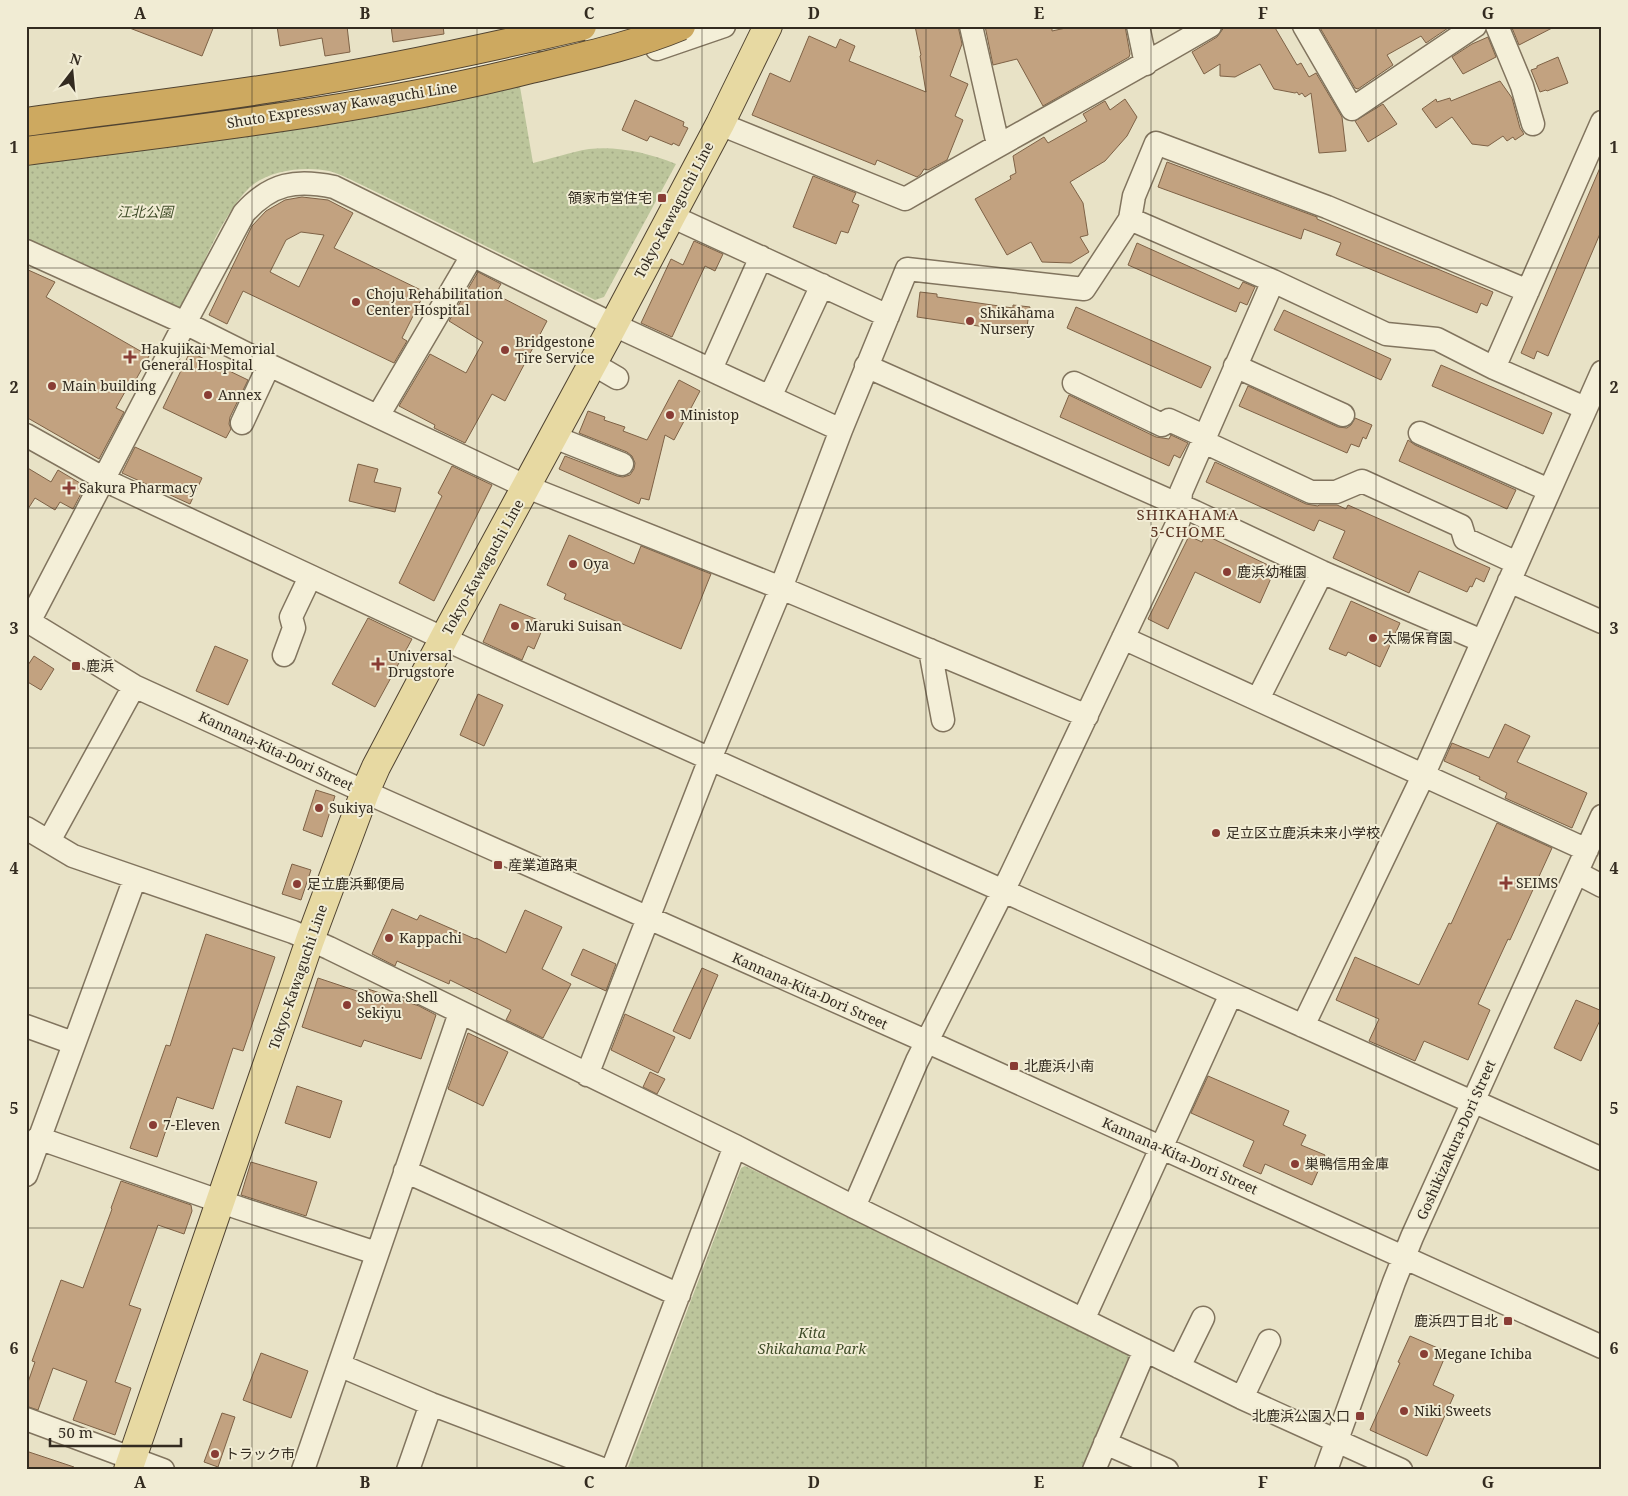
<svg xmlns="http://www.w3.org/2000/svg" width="1628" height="1496" viewBox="0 0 1628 1496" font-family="'Noto Serif','Noto Sans JP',serif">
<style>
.park{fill:url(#park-dots)}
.building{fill:#c2a280;stroke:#7e6246;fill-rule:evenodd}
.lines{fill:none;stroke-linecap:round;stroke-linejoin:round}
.minor-casing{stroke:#81745e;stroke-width:25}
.major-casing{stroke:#504331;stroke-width:30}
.minor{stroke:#f4efd8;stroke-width:22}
.major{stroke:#e7d9a2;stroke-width:28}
.highway-bridge-casing{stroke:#504331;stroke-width:30;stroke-linecap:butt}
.highway-bridge{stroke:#cda960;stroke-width:28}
.grid{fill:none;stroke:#332b20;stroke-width:1;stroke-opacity:0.55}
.poi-dot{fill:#893d35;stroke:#f1ecd4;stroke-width:2}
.labels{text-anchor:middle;stroke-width:4;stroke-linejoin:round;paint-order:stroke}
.street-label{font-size:14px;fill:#332b20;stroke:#f1ecd4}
.poi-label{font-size:14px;fill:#332b20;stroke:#f1ecd4;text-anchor:start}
.park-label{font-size:14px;font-style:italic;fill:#404d29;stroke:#f1ecd4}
.neighbourhood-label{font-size:15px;letter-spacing:1px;fill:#5b3524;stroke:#f1ecd4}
.neatline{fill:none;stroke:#332b20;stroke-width:2}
.grid-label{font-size:16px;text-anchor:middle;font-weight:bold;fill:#332b20}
</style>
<defs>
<pattern id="park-dots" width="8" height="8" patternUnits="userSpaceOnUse" patternTransform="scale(1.25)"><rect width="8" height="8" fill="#bcc59b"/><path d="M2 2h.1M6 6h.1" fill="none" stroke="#a2a985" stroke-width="1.8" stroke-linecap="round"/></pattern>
</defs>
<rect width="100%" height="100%" fill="#e8e2c6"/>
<path class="park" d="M519,81L533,163C551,159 570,152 589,149C619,146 648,153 676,164L604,297L595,300L364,186C353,181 341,174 329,171C305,166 269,170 250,187C222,214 200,271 184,306L175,308L26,240V155Z
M745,1166L1125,1350L1130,1359L1082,1470H627L741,1168Z"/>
<path class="building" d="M127,26H214L202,56L127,27Z
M277,26H347L350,52L325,56L322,38L280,46Z
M391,26H443L444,34L393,42Z
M915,26H958L962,44L950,76L968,84L955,116L963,120L947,160L928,170L924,169L921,174L917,177L877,160L875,165L752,115L770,73L790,82L809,36L836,48L840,39L855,46L849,61L926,92L920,56L921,55Z
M985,26H1052V31L1075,26H1125L1130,54L1129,57L1043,106L1017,59L993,65Z
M1225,26H1274L1297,65L1301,63L1309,77L1316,73L1342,117L1346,151L1319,153L1311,93L1305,97L1302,93L1299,95L1297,92L1295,93L1274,89L1260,64L1235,77L1220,76V64L1204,74L1192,52L1217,37Z
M1319,26H1451L1426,43L1421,36L1387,55L1393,65L1358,89L1355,88Z
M1515,26H1556L1519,45L1512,28Z
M1488,37L1496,57L1463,74L1452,57L1472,44Z
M1558,57L1568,83L1547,91L1546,90L1540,92L1531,70L1537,68V66Z
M1500,81L1512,98L1520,128L1524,134L1515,140L1513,137L1507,141L1503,136L1488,146L1472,144L1452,117L1436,128L1422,109L1436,99L1437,102L1450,98L1451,101Z
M1125,99L1137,117L1127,136L1105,161L1070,182L1083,203L1088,235L1080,237L1089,252L1071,263L1042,262L1031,242L1007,255L975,199L1011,179L1010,176L1016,173L1013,156L1044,137L1048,143L1087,121L1083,114L1105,101L1110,110Z
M635,100L684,122L683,126L688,128L679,146L673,143L672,145L650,136L647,141L622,130Z
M1383,104L1397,124L1368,142L1355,121Z
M1167,162L1317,217V219L1493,292L1487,306L1481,303L1477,313L1336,255L1341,243L1304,229L1301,239L1158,187Z
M1602,163V229L1548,356L1537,351L1534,359L1521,353Z
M813,176L856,193L852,202L859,205L848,233L841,231L836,244L793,227Z
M302,197L328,200L353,213L334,248L425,292L402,338L407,341L394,363L243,291L227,324L209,315L252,226L266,211L285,200ZM301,232L324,235L299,287L270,272L286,240Z
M694,241L723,254L715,271L705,266L672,337L641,323L671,259L683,265Z
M1137,243L1239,289L1243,282L1255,287L1247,305L1240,302L1236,312L1128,265Z
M26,269L55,282L46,297L149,356L134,383L131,381L116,408L124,412L99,459L26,417Z
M478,272L501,284L495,294L547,321L505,401L492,394L465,443L434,428L435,425L399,406L430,354L466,373L483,342L449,321Z
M920,292L937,294V297L1013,308V305L1030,307L1026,333L917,317Z
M1076,307L1211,367L1201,388L1067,328Z
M1284,310L1391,359L1381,380L1274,330Z
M190,352L248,380L230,417L229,424L231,429L226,438L163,408Z
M1441,365L1552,413L1543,434L1432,386Z
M679,380L700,391L674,440L665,435L649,500L641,498L639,504L559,469L565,456L617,476L623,477L630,475L634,469L635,463L632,456L627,452L579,433L588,411L605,417L604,420L625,427L623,431L647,440Z
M1248,386L1338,427L1347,428L1351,425L1355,418L1372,425L1366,439L1363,437L1359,447L1351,444L1347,453L1239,406Z
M1069,395L1156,437L1169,439L1171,435L1188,443L1180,458L1174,455L1169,466L1060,417Z
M1408,440L1415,445L1516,490L1507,509L1399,461Z
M135,447L202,478L190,504L122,473Z
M1215,462L1306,504L1318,506L1319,505H1337L1346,509L1348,505L1490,568L1484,582L1476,578L1472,587L1470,586L1467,592L1419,571L1409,593L1333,558L1345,531L1319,520L1314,531L1206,482Z
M358,464L378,469L374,482L401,488L395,512L349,501Z
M452,466L492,485L434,601L399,583L442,496L438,493Z
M26,467L51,482L58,470L85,486L73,509L60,502L55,510L35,498L26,512Z
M569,535L634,564L641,546L711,574L681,649L564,599L566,594L547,585Z
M1205,535L1268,565L1264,572L1272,576L1260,603L1195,572L1168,629L1148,619L1189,536L1202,542Z
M1351,601L1400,623L1380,667L1348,652L1346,656L1329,649Z
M500,604L545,623L534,649L528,646L522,660L483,642Z
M368,618L412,639L375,707L332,684Z
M215,646L248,660L228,705L196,691Z
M34,656L54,669L41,690L26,681V668Z
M478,694L503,705L484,746L460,735Z
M1505,724L1530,736L1517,762L1587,793L1572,828L1505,798L1507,793L1479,779L1480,777L1444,761L1452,743L1489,758Z
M316,790L335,796L322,837L303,830Z
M1497,823L1552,848L1510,940L1508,939L1478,1004L1490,1010L1468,1060L1424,1041L1415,1061L1369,1041L1379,1019L1336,1000L1355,957L1419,985L1449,923L1451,924Z
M292,864L311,870L301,900L282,894Z
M392,909L417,920L420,915L475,939L476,938L506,953L525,910L562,927L542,969L571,984L543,1038L506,1020L511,1010L450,980L449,984L397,961L395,966L372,954Z
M206,934L275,957L243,1051L233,1048L213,1109L177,1097L157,1157L130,1148L166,1045L170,1046Z
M583,949L616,964L606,991L571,975Z
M702,968L718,975L690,1039L673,1031Z
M318,978L366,994L368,989L419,1006L436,1015L421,1059L364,1040L361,1047L302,1027Z
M1576,1000L1602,1011V1016L1581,1061L1554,1048Z
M625,1014L675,1037L658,1073L611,1050Z
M468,1033L508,1052L483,1106L448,1089Z
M650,1072L665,1079L657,1094L643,1087Z
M1208,1076L1289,1111L1283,1125L1306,1135L1301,1145L1325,1155L1312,1185L1265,1164L1261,1174L1243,1166L1254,1141L1191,1113Z
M297,1086L342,1101L330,1138L285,1123Z
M251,1162L317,1182L306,1216L241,1195Z
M121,1181L191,1205L192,1211L184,1234L158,1225L129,1305L141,1309L115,1382L131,1388L115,1435L73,1420L87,1381L53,1368L38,1410L26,1406V1388L35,1362L32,1361L61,1280L83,1288L112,1209L111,1208Z
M1410,1336L1447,1352L1433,1385L1454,1395L1427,1456L1370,1430L1400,1363L1398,1362Z
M261,1353L308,1371L291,1418L243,1400Z
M222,1413L235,1417L218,1467L204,1462Z
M26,1451L74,1467V1470H26Z"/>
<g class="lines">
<defs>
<path id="minor" d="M971,26L996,136L1000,144
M1138,26L1146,64
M1304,26L1352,109L1475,26
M1497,26L1522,86L1533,124
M657,49L724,26
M287,99L386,84L502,61L534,62
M720,124L905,199C1006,140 1109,85 1210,26
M26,137L102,125
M671,216L888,316
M1130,219L1273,281L1386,334L1437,339L1494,368L1585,408
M26,251L185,323L269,365L527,487L781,588L1087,716
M593,364L617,378
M866,366L1195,512L1322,572L1482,641
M1235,366L1343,415
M1494,368L1602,122
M711,369L761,257
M1074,383L1162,425L1169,420L1204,436
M770,397L822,285
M378,416L472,256
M242,423L269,365
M1420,433L1549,490
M26,435L117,486L464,648L1472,1102
M554,437L622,464
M1202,441L1311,492H1336L1362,481L1461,526L1465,539L1517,563
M1509,581L1602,622
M26,620L134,686L383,800L939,1047L1602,1347
M29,622L185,323L244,213C271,183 296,179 334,187L614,325L841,430
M1123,638L1587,850
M930,650L943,720
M284,655L294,628L291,617L310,577
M1258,699L1322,572
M26,828L73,856L293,932L329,948L735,1146L854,1207L1242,1398L1401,1470
M49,841L134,686
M1577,873L1602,886
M26,1026L73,1043
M1303,1026L1423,776L1602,372
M587,1075L710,759L781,588L841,430L907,269L1084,289L1130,219L1134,196L1156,143L1327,207L1528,291
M1473,1101L1602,1159
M38,1138L239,1208L376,1253
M405,1171L679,1295
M26,1175L135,878
M854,1207L917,1061L1010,877L1179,520L1181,492L1273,281
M1083,1320L1231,994
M339,1365L431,1404L605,1470
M1179,1367L1203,1318
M1242,1398L1269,1341
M26,1419L163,1470
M1105,1443L1167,1470
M303,1470L460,1013
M408,1470L431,1404
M612,1470L735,1146
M1094,1470L1145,1350
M1326,1470L1394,1282L1412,1237L1602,816"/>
<path id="major" d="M128,1470L310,940L365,792L376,767L444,638L607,337L720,124L768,26"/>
</defs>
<use href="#minor" class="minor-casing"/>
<use href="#major" class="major-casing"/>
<use href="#minor" class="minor"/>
<use href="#major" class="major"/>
<defs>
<path id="highway-bridge" d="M26,122C112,110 199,100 285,86C385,70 483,49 582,26
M26,151C195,129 365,111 531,69C581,57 633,46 681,26"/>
</defs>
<use href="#highway-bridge" class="highway-bridge-casing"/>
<use href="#highway-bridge" class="highway-bridge"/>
</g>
<path class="grid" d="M252,26V1470M477,26V1470M702,26V1470M926,26V1470M1151,26V1470M1376,26V1470M26,268H1602M26,508H1602M26,748H1602M26,988H1602M26,1228H1602"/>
<g class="poi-dot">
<rect x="657" y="193" width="10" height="10" rx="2.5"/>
<circle cx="356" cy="302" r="5"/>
<circle cx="970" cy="321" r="5"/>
<circle cx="505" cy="350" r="5"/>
<path d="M127.5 349.5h5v5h5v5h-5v5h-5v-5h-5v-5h5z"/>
<circle cx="52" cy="386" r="5"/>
<circle cx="208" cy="395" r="5"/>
<circle cx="670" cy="415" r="5"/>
<path d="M66.5 480.5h5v5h5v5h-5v5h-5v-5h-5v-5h5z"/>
<circle cx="573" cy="564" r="5"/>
<circle cx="1227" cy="572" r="5"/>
<circle cx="515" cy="626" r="5"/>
<circle cx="1373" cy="638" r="5"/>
<path d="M375.5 656.5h5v5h5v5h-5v5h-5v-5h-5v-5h5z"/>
<rect x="71" y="661" width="10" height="10" rx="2.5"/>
<circle cx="319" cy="808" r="5"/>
<circle cx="1216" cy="833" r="5"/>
<rect x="493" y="860" width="10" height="10" rx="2.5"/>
<path d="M1503.5 875.5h5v5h5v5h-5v5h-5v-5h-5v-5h5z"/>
<circle cx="297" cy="884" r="5"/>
<circle cx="389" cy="938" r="5"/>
<circle cx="347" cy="1005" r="5"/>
<rect x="1009" y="1061" width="10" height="10" rx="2.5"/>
<circle cx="153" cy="1125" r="5"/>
<circle cx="1295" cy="1164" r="5"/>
<rect x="1503" y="1316" width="10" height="10" rx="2.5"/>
<circle cx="1424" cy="1354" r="5"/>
<circle cx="1404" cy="1411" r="5"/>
<rect x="1355" y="1411" width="10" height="10" rx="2.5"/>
<circle cx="215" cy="1454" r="5"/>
</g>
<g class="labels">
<g class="street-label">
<text transform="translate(342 105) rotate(-9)" y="5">Shuto Expressway Kawaguchi Line</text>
<text transform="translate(674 210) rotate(-62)" y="5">Tokyo-Kawaguchi Line</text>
<text transform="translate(483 567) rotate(-61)" y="5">Tokyo-Kawaguchi Line</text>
<text transform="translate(276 751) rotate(25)" y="5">Kannana-Kita-Dori Street</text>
<text transform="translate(298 977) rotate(-71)" y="5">Tokyo-Kawaguchi Line</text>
<text transform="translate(810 991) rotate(24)" y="5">Kannana-Kita-Dori Street</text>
<text transform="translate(1456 1140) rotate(-66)" y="5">Goshikizakura-Dori Street</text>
<text transform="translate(1180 1156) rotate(24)" y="5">Kannana-Kita-Dori Street</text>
</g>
<g class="poi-label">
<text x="652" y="203" text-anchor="end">領家市営住宅</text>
<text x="366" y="299">Choju Rehabilitation<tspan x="366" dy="16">Center Hospital</tspan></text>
<text x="980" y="318">Shikahama<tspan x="980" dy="16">Nursery</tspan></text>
<text x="515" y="347">Bridgestone<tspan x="515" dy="16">Tire Service</tspan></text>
<text x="141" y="354">Hakujikai Memorial<tspan x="141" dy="16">General Hospital</tspan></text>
<text x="62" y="391">Main building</text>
<text x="218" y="400">Annex</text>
<text x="680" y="420">Ministop</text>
<text x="79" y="493">Sakura Pharmacy</text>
<text x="583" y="569">Oya</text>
<text x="1237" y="577">鹿浜幼稚園</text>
<text x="525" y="631">Maruki Suisan</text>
<text x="1383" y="643">太陽保育園</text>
<text x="388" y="661">Universal<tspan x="388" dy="16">Drugstore</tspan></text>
<text x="86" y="671">鹿浜</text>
<text x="329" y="813">Sukiya</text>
<text x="1226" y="838">足立区立鹿浜未来小学校</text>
<text x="508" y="870">産業道路東</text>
<text x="1516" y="888">SEIMS</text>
<text x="307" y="889">足立鹿浜郵便局</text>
<text x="399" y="943">Kappachi</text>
<text x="357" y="1002">Showa Shell<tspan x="357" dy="16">Sekiyu</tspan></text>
<text x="1024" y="1071">北鹿浜小南</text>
<text x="163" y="1130">7-Eleven</text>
<text x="1305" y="1169">巣鴨信用金庫</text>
<text x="1498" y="1326" text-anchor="end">鹿浜四丁目北</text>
<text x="1434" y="1359">Megane Ichiba</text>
<text x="1414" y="1416">Niki Sweets</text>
<text x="1350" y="1421" text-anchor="end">北鹿浜公園入口</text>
<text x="225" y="1459">トラック市</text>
</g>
<g class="park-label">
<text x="145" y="217">江北公園</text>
<text x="812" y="1338">Kita<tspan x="812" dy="16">Shikahama Park</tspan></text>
</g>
<g class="neighbourhood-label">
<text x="1188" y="520">SHIKAHAMA<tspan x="1188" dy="17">5-CHOME</tspan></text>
</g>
</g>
<rect width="1628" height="1496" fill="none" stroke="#f1ecd4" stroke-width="55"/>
<g transform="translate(72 72) rotate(16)" stroke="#f1ecd4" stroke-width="4" paint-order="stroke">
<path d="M0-4L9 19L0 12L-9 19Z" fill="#332b20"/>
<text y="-8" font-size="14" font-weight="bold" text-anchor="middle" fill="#332b20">N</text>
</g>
<path d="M50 1438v8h131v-8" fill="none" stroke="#332b20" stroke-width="2.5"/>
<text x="58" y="1438" font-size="15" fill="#332b20" stroke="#f1ecd4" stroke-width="4" paint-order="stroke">50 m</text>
<rect x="28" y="28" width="1572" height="1440" class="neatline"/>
<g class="grid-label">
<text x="140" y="19">A</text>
<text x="365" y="19">B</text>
<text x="589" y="19">C</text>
<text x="814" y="19">D</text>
<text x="1039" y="19">E</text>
<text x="1263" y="19">F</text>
<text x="1488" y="19">G</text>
<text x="14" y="153">1</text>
<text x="1614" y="153">1</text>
<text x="14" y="393">2</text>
<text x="1614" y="393">2</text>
<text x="14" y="634">3</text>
<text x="1614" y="634">3</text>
<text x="14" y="874">4</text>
<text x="1614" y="874">4</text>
<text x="14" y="1114">5</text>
<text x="1614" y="1114">5</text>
<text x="14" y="1354">6</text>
<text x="1614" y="1354">6</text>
<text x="140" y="1488">A</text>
<text x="365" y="1488">B</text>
<text x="589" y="1488">C</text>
<text x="814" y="1488">D</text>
<text x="1039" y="1488">E</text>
<text x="1263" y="1488">F</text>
<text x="1488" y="1488">G</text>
</g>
</svg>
